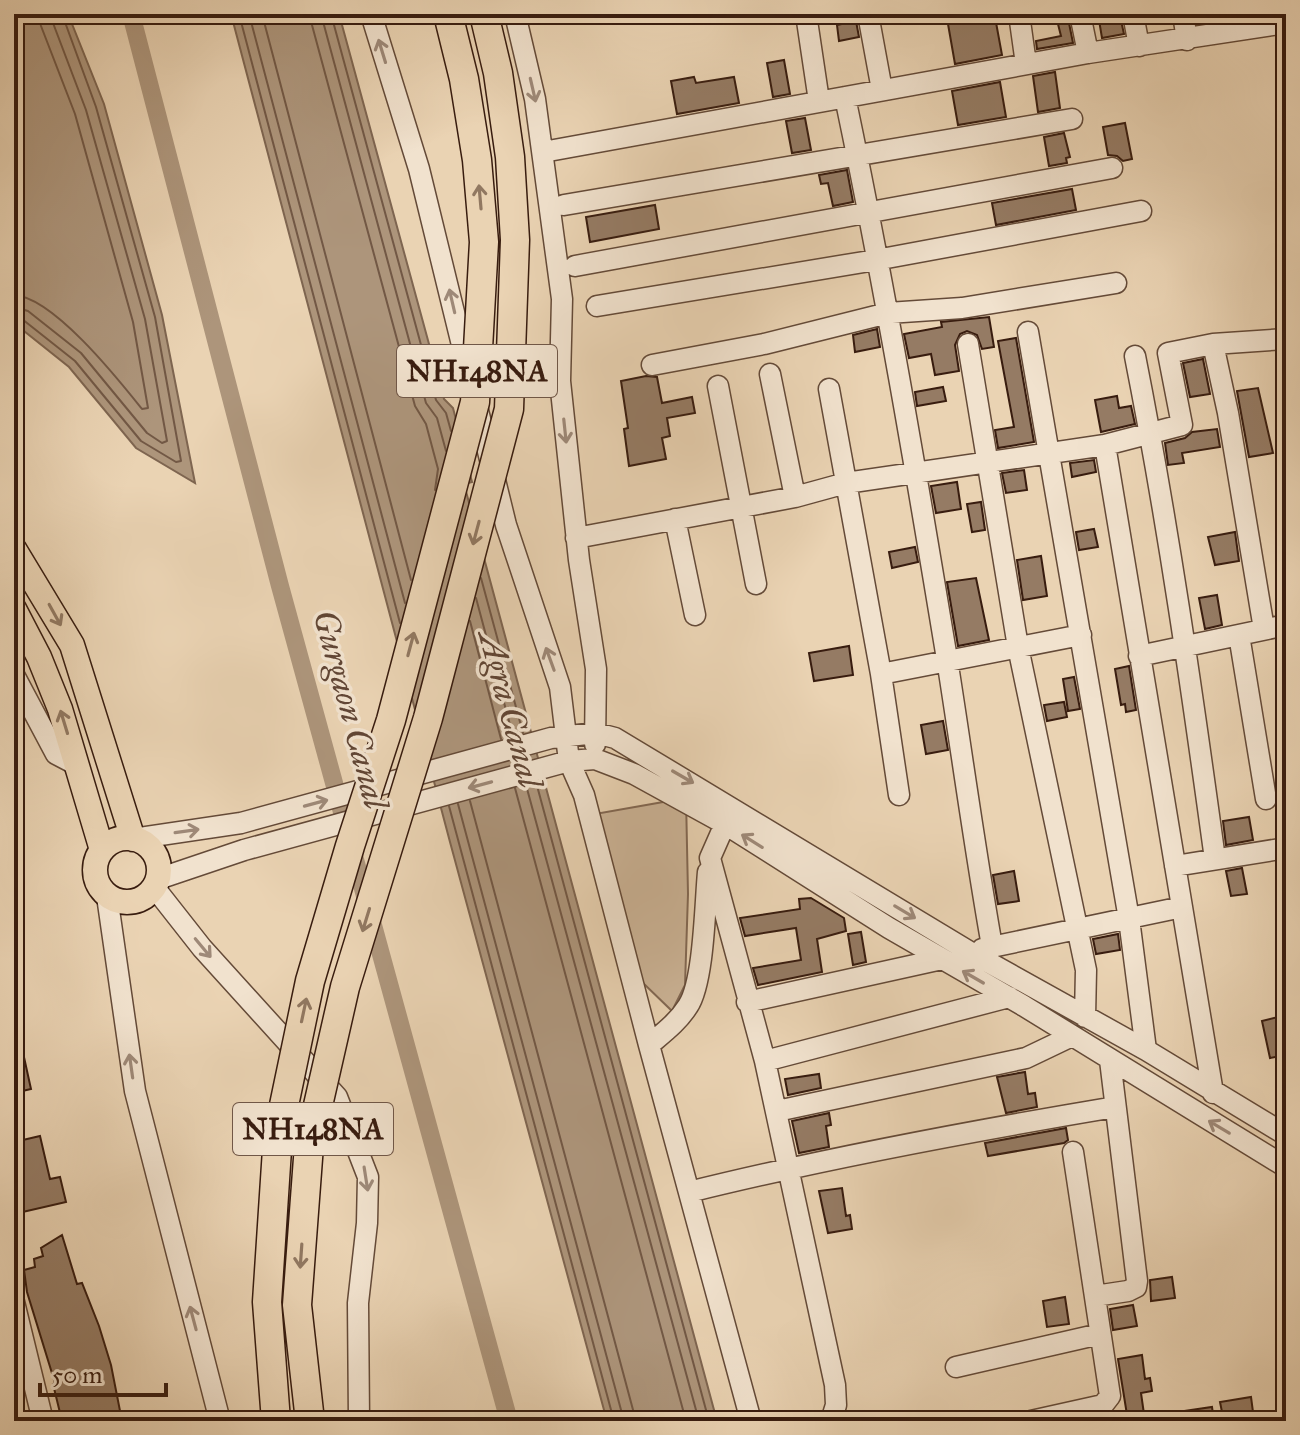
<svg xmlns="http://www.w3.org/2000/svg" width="1300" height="1435" viewBox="0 0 1300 1435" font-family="'IM FELL Great Primer',serif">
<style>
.green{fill:#ccb497;stroke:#826853;stroke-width:2}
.water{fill:#ad957b;stroke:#7e6550;stroke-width:2}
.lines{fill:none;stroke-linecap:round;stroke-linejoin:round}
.shore{stroke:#725845;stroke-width:2}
.canal{stroke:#ad957b;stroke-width:18}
.building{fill:#957b64;stroke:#381c0f;stroke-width:2}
.minor-casing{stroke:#644a38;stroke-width:23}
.major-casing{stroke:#381c0f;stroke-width:27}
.minor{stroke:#f1e2ce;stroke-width:20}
.major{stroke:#ead3b3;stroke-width:24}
.highway-bridge-casing{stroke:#381c0f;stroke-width:31;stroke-linecap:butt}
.highway-bridge{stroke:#ead3b3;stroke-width:28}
.oneway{stroke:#9e8978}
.oneway2{stroke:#917861}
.labels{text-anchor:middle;stroke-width:7;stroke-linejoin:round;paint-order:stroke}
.shield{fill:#f1e2ce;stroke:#705748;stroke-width:2}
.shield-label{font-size:30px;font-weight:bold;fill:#381c0f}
.water-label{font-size:34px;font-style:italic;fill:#614635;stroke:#f1e2ce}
</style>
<rect width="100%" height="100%" fill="#ead3b3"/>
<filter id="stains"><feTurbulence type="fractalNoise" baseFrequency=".0025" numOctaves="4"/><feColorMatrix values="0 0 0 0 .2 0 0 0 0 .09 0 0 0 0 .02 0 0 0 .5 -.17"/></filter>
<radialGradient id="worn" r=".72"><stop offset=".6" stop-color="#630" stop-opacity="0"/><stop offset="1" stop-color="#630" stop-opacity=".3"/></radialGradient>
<path class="green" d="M686,798L688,894L685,985L672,1011L642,982L595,814Z"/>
<path class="water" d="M14,14H68L104,104L162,315L195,483L136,448L69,367L14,323V192L16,184L14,170Z
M231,14H339L444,399L453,408L472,482L464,484L717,1421H607L450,842Z"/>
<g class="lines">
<path class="shore" d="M239,14L400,623
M249,14L405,603
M262,14L411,580
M309,14L415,406L426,424L438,469L435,490
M321,14L426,403L437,418L446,451
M331,14L436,400L446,413L451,431
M14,295C53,297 118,379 142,409L148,408L133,322L75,114L41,26L39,14
M14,307L28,311L81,353L147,433L162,443L167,441L145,319L86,110L53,23L51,14
M14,317L22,319L75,361L141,441L176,462L181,461L155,317L96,107L62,14
M481,578L523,733
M476,598L513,736
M470,621L501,739
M536,782L709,1421
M526,785L699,1421
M515,788L686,1421
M470,801L636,1421
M458,804L624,1421
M449,806L614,1421"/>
<path class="canal" d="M131,14L280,586L509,1421"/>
</g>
<path class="building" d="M1120,16L1124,34L1102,38L1099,20Z
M995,17L1002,55L955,64L948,24Z
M1068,18L1073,43L1037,49L1036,41L1061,36L1057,20Z
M856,21L859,37L839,41L837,25Z
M784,60L790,94L773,97L767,63Z
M1055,72L1060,108L1038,112L1033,76Z
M694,77L696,83L734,77L739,103L677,114L671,81Z
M1000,82L1006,117L958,125L952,91Z
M805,118L811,150L792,153L786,121Z
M1125,123L1132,159L1123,161L1117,156L1108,155L1103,127Z
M1064,133L1070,157L1066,158L1067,163L1049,166L1044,137Z
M847,170L853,202L833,206L828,183L821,184L819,175Z
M1072,189L1076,210L996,225L992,203Z
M655,205L659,229L590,242L586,217Z
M989,317L994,347L982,349L977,335L967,331L960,334L955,345L959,371L935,375L931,354L909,358L904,334L942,327L941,322Z
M877,329L880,347L855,352L853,335Z
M1016,338L1034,442L998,448L995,430L1014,427L998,341Z
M1203,359L1210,394L1190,397L1183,363Z
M646,376L657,377L662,403L692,397L695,413L667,418L670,436L662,438L666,459L629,466L624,429L628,428L621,381Z
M943,387L946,401L917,406L915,392Z
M1258,388L1273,453L1249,457L1237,391Z
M1117,396L1119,408L1131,406L1135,424L1101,432L1095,400Z
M1217,429L1220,447L1182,453L1184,463L1168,465L1165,443L1185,438L1192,432Z
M1094,460L1096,472L1072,477L1070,463Z
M1024,470L1027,490L1006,493L1002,473Z
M957,482L961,509L936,513L931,486Z
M981,502L985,530L972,532L967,504Z
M1094,529L1098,547L1079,550L1076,532Z
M1235,532L1239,561L1215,565L1208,537Z
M915,547L918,562L892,568L889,552Z
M1041,556L1047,596L1023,600L1017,560Z
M976,578L989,640L958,646L947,582Z
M1217,595L1222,625L1205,629L1199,598Z
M849,646L853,675L814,681L809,653Z
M1129,666L1136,710L1126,712L1125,704L1121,705L1115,669Z
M1074,677L1080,709L1068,711L1063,679Z
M1064,702L1067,717L1047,721L1044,705Z
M943,721L948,750L926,754L921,725Z
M1249,817L1253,840L1226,845L1223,821Z
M1242,868L1247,894L1231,896L1226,871Z
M1014,871L1019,901L998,904L993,875Z
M811,898L844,918L846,931L817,939L822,972L758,985L753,968L801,960L796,928L745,936L740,918L800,909L799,899Z
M861,932L866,962L853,965L848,934Z
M1118,934L1120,950L1096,954L1093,939Z
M1286,1015V1055L1270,1058L1262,1021Z
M20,1039L31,1089L14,1093V1040Z
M1025,1072L1028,1094L1035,1093L1037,1107L1006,1113L997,1077Z
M819,1074L821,1088L788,1095L785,1079Z
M829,1113L831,1125L826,1126L829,1147L799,1153L792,1121Z
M1066,1128L1068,1140L1064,1143L988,1156L985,1143Z
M40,1136L50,1179L60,1177L66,1202L14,1214V1142Z
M842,1188L846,1216L850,1215L852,1229L828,1233L819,1191Z
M62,1235L77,1284L82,1283L99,1326L111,1365L122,1421H62L53,1384L55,1383L27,1292L24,1270L35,1267L34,1259L43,1256L41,1248Z
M1172,1277L1175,1298L1151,1301L1150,1280Z
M1065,1297L1069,1324L1047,1327L1043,1301Z
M1133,1305L1137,1326L1113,1330L1110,1309Z
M1142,1355L1145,1379L1150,1378L1152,1391L1141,1393L1145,1421H1128L1118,1359Z
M1251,1397L1253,1412L1223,1417L1220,1402Z
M1212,1407L1214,1421H1171L1170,1413Z"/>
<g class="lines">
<defs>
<path id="minor" d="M371,14L419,169L506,525L560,687L569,761L584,795L649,1045L751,1421
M515,14L535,99L562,299L560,381L579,560L596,669L595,744
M806,14L819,101
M868,14L882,90
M1019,14L1026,64
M1080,14L1088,53
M1133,14L1139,46
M1183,14L1187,40
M845,97C884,283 916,471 947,659C962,754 975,851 992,946
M543,152L1088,53L1286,23
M564,205L1072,119
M575,266L1112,168
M597,306L876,260L1141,211
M1028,332L1129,919L1146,1050
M968,344L1018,647L1086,970L1085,1017
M1213,344L1228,413L1264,629
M1135,356C1168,523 1192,691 1215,859
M652,365L764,344L888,313L962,308L1116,283
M770,374L795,497
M718,386L756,584
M829,389L881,674L899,795
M1105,445L1213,1093
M675,519L695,615
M576,538L795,497L846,483L1105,445L1182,425L1168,353L1213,344L1286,339
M1239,635L1266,799
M1139,656L1286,625
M881,674L1081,635
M14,675L56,754L77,765
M725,824L710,858L765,1061L835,1385L836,1405L831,1421
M133,839L241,823L551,738L596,733L615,738L970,952L1146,1050L1286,1135
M1175,866L1286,848
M158,879L244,850L569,761L595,759L634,774L725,824L889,928L1024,1006L1286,1167
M154,887L202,948L337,1097L368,1177L367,1223L358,1303L359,1421
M107,896L135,1091L220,1421
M982,949L1182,907
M747,1002L942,959
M649,1045C663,1033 678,1022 688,1006C704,982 705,904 708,872
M765,1061L1009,997
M777,1111L1026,1058L1072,1036
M689,1192C830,1157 972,1131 1115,1107
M1095,1296L1128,1291L1136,1287L1137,1281L1110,1060
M14,1302L43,1421
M956,1367L1100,1334
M1031,1421L1103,1405L1110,1396L1073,1152"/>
<path id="major" d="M14,549L72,645L133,839
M14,609L39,657L60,709L102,850
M95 870a32 32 0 1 1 64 0a32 32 0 1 1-64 0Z"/>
</defs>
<use href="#minor" class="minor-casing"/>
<use href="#major" class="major-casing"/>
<use href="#minor" class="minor"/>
<use href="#major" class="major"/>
<defs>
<path id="highway-bridge" d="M276,1421L267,1302L278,1134L310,981L350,846L391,720L475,402L484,242L477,160L464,79L448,14
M310,1421L297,1305L309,1145L345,987L428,718L509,409L515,240L510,157L498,73L484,14"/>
</defs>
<use href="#highway-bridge" class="highway-bridge-casing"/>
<use href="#highway-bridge" class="highway-bridge"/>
</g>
<defs><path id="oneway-shaft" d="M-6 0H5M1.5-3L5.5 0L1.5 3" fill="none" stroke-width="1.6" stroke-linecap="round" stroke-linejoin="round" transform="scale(2)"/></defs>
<g class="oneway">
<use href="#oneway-shaft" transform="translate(382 51) rotate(-107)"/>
<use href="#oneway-shaft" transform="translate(533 90) rotate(77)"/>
<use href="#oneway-shaft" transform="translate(452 301) rotate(-103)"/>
<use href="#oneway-shaft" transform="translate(565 431) rotate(84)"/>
<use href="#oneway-shaft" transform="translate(550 659) rotate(-110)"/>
<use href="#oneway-shaft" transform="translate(683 777) rotate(30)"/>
<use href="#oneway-shaft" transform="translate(480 785) rotate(165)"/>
<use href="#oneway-shaft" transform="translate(316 803) rotate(-15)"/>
<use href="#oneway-shaft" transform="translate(187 831) rotate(-8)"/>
<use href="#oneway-shaft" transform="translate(752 841) rotate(-148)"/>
<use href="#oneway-shaft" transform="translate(905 912) rotate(31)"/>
<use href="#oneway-shaft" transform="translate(203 948) rotate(50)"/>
<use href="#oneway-shaft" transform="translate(973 977) rotate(-150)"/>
<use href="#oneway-shaft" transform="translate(131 1066) rotate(-98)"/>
<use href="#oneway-shaft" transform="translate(1219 1127) rotate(-149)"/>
<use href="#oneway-shaft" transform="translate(366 1179) rotate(81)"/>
<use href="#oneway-shaft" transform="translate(193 1318) rotate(-105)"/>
</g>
<g class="oneway2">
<use href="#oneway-shaft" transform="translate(480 197) rotate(-95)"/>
<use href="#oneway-shaft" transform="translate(476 533) rotate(105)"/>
<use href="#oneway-shaft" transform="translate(55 615) rotate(61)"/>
<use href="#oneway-shaft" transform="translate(411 644) rotate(-75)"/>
<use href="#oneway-shaft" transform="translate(64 722) rotate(-107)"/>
<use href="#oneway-shaft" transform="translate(366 920) rotate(107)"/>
<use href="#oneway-shaft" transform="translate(304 1010) rotate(-78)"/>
<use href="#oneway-shaft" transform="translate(301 1256) rotate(94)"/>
</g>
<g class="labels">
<g class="shield">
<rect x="397" y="345" width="160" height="52" rx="6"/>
<rect x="233" y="1103" width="160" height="52" rx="6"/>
</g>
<g class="shield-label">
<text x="477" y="381">NH148NA</text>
<text x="313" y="1139">NH148NA</text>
</g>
<g class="water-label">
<text transform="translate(351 709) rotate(75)" y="12">Gurgaon Canal</text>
<text transform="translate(511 709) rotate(75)" y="12">Agra Canal</text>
</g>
</g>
<rect width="1300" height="1435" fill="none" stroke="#ead3b3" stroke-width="48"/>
<rect x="16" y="16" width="1268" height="1403" fill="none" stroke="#381c0f" stroke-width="4"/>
<rect x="24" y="24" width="1252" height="1387" fill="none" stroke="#381c0f" stroke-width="2"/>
<path d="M40 1383v12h126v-12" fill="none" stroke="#381c0f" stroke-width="4"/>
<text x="52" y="1383" font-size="24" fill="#381c0f" stroke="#f1e2ce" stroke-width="6" paint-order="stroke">50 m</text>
<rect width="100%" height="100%" filter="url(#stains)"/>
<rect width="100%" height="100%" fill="url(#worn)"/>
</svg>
